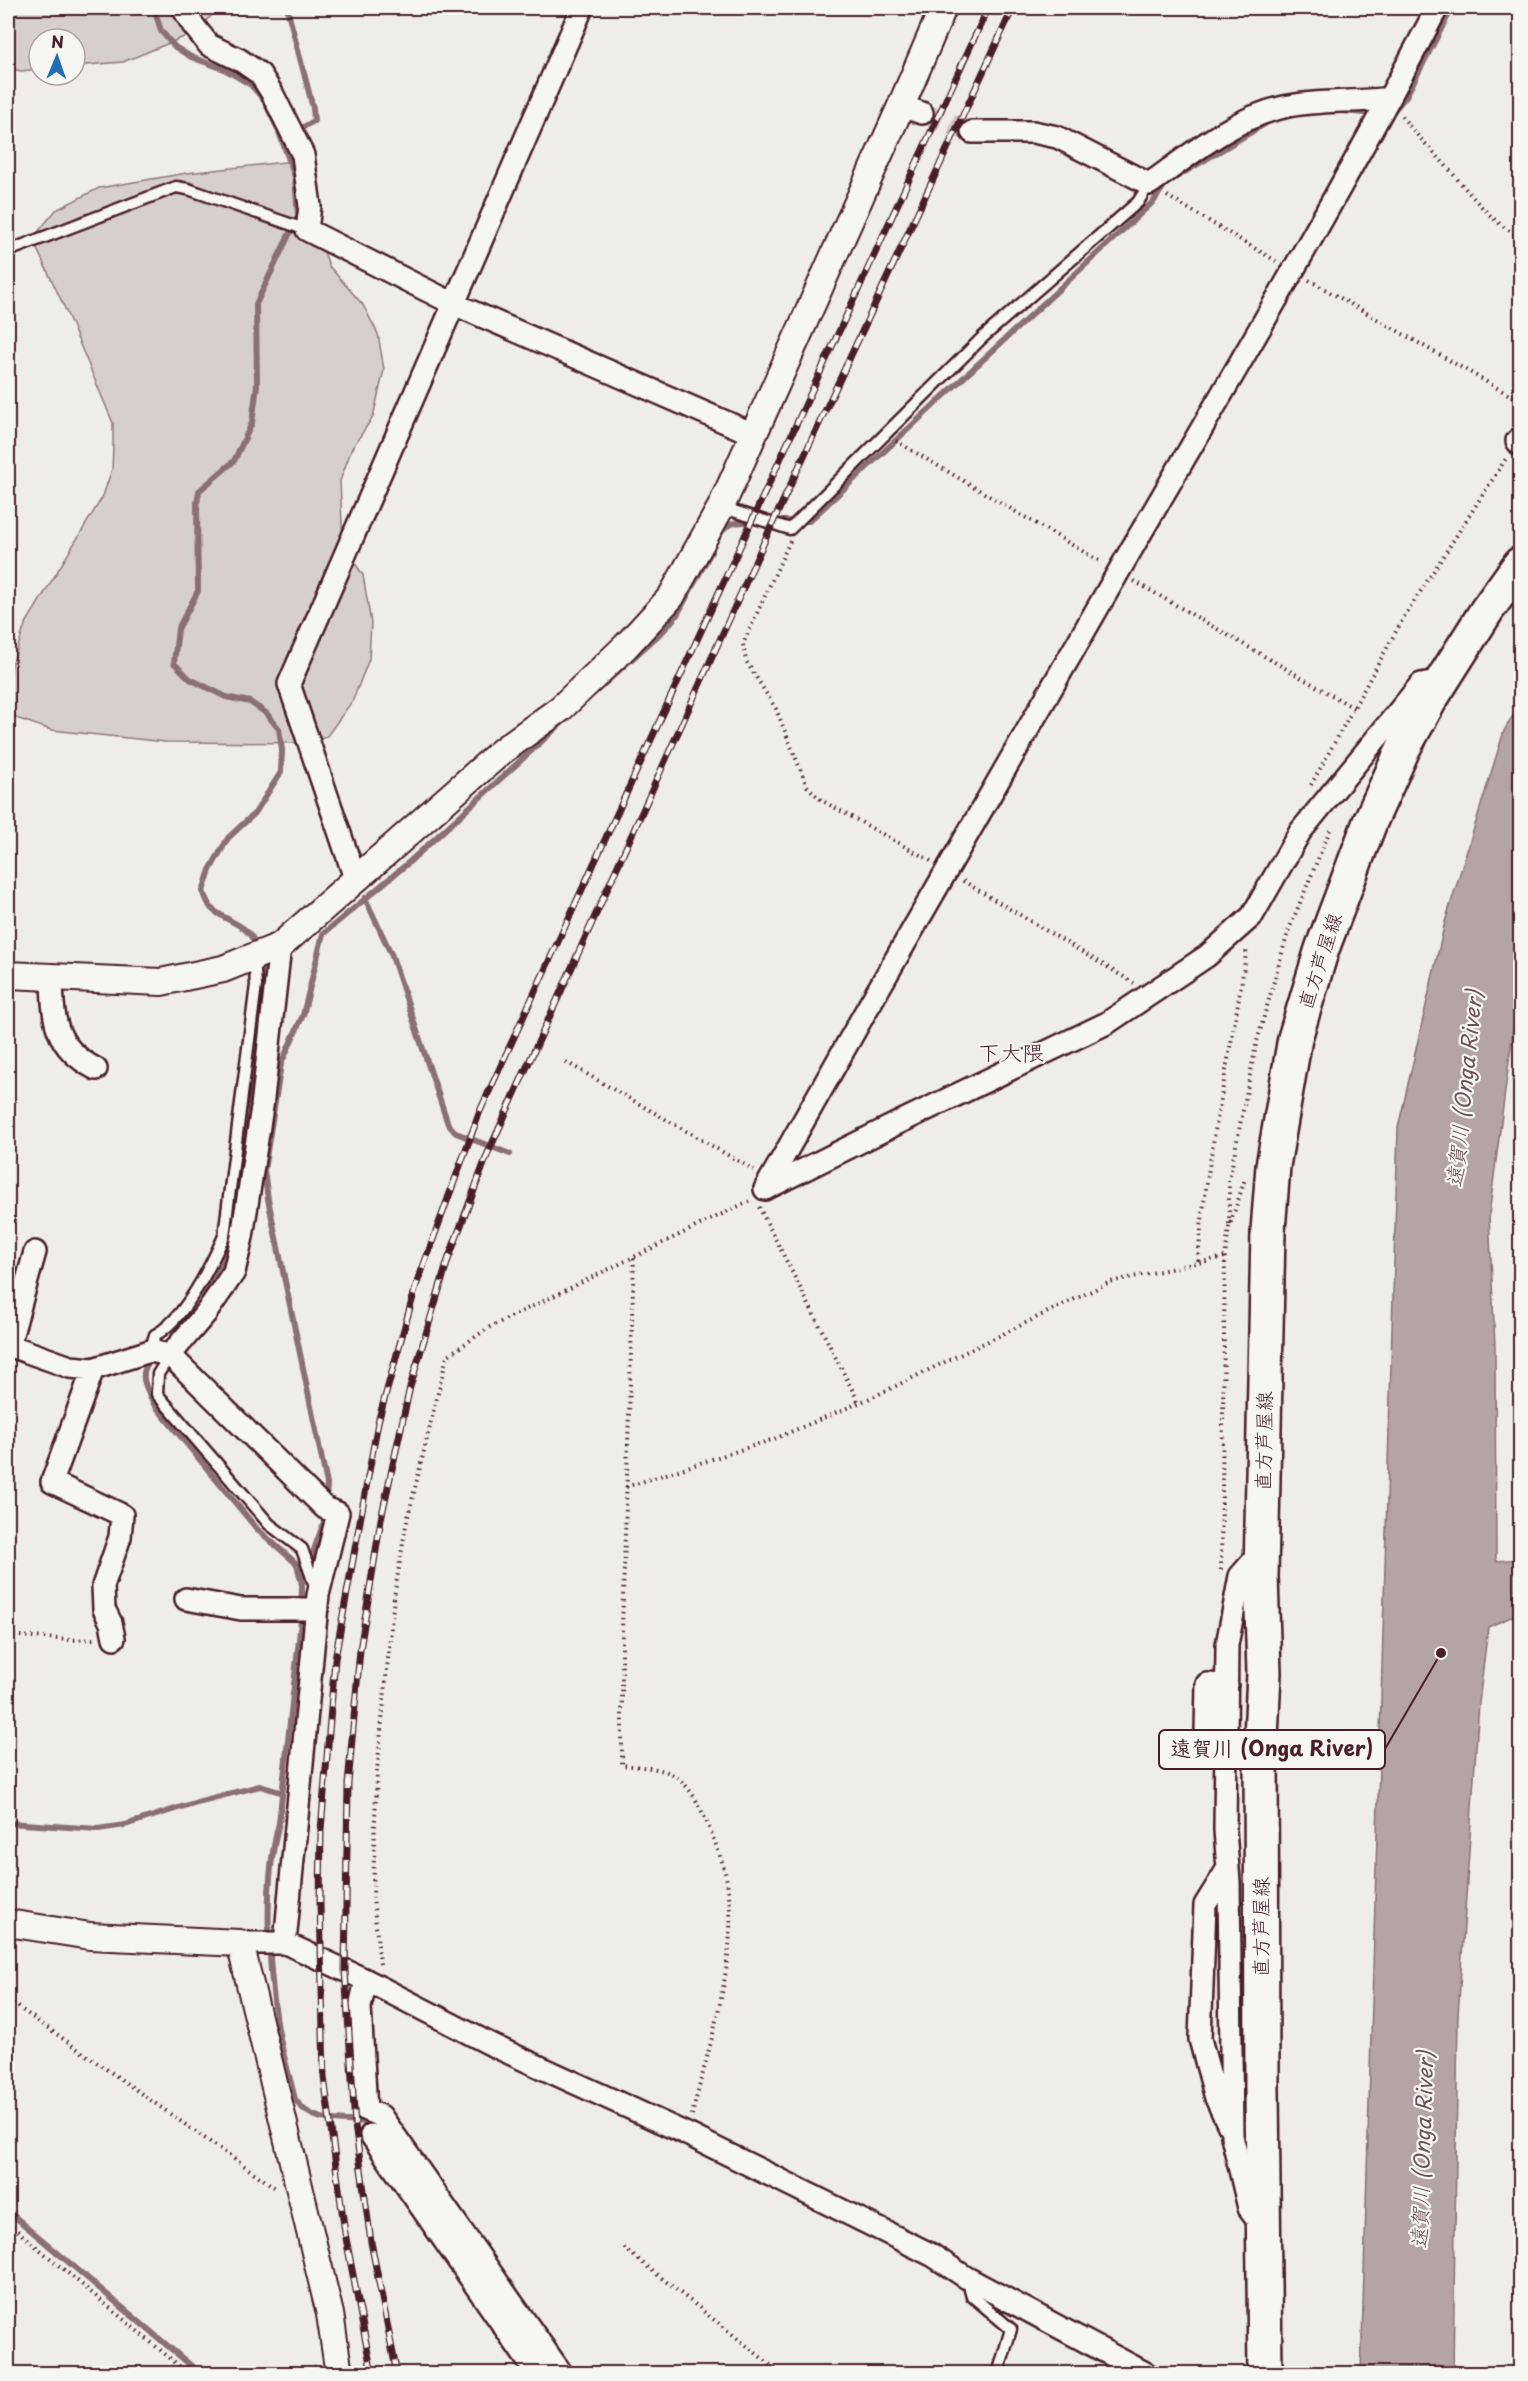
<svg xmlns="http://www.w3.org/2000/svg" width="1528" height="2381" viewBox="0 0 1528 2381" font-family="'Playpen Sans','Klee One',sans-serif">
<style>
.green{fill:#d7cfce;stroke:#90777c;stroke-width:1.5}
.water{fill:#b4a4a5;stroke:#8a6f74;stroke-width:1.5}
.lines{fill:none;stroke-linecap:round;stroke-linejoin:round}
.stream{stroke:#8a6f74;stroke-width:6}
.minor-tunnel{stroke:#cec4c4;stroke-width:21;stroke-dasharray:21 10;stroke-linecap:butt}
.service-casing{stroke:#4a1f2b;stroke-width:15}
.minor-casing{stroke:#4a1f2b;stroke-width:26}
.tertiary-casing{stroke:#4a1f2b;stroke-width:30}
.primary-casing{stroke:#4a1f2b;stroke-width:38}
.path{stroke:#4a1f2b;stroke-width:4;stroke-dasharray:1.5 4.5;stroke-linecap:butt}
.service{stroke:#f6f6f2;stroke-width:10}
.minor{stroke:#f6f6f2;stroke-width:21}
.tertiary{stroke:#f6f6f2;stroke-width:26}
.primary{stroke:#f6f6f2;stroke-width:33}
.rail-casing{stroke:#4a1f2b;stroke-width:7}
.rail{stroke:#f6f6f2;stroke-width:4.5;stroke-dasharray:14;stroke-linecap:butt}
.labels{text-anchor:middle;stroke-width:4.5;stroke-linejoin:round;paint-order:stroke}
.street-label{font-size:20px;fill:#4a1f2b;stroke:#f6f6f2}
.water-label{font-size:21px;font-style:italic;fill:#6f4e56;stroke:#f6f6f2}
.quarter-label{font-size:22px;fill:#4a1f2b;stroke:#f6f6f2}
.leader{fill:none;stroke:#4a1f2b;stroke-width:2}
.callout-dot{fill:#4a1f2b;stroke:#f6f6f2;stroke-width:2}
.callout{fill:#f6f6f2;stroke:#4a1f2b;stroke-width:2}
.callout-label{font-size:21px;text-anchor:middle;font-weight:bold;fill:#4a1f2b}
</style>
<rect width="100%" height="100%" fill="#efedea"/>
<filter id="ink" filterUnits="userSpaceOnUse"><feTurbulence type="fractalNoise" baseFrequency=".0167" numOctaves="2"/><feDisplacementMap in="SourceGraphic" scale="12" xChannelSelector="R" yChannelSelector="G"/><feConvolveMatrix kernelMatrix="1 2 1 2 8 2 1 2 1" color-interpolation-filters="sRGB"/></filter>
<g filter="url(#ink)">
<path class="green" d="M8,8H220L191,34L123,62L75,66V39H39V69L21,71L8,68Z
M285,162L307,166L319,237L329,266L363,305L378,334L384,370L373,417L352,448L340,481L343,546L363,575L371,623L369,659L353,700L327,736L315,743L166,742L51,730L16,718L9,702L11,668L25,625L103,496L112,469L113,447V423L63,304L36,247L37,233L56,210L99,188L187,173Z"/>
<path class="water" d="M1520,703V976L1489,1215L1495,1347L1496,1561L1520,1559V1613L1488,1627L1479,1703L1458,2015L1453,2373H1361L1398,1128L1445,922L1504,731Z"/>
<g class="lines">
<path class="stream" d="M154,8L161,31L175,47L191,57L224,69L251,85L264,100L278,129L295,177L298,216L256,304L257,385L252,423L234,461L199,491L197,503L198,591L178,629L174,663L190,679L226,697L250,702L266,713L279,729L282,750L281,772L255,813L228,838L210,870L203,891C205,896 208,904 211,908C227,923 249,923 257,948
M287,8L313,108L314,121L296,131
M1342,111L1376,114
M1390,115L1406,96L1452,8
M776,521H809L1154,201L1165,184L1273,119
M721,533C728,520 744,522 757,522
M594,693L664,630L677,615L712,550
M365,898L392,956L448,1124L456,1133L510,1154
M235,1215L265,972L261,960
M201,1303L224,1261L233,1228
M153,1358C136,1373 146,1387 154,1404L257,1529L297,1564L302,1585L301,1621L279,1823C263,1882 268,1962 277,2023C281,2049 289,2074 295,2099C310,2124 340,2120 367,2122L374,2131
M326,1501L327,1484L268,1199L264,1170L281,1064L303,1015L323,934L407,864L565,720
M302,1584L325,1519V1511
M8,1823L98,1829L125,1825L197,1802L260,1786L280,1792
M8,2211L201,2374"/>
<path class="minor-tunnel" d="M922,113L972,132"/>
<defs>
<path id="service" d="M8,251L176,187L188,189L307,230
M721,507L790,529L983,337L1138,202L1149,184
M150,1351L155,1335C184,1320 211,1265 224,1236L256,985L254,957
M170,1355L158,1374L157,1394L269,1524L302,1549L316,1589
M967,2278L972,2296L1011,2329L998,2374"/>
<path id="minor" d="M183,8L193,25L209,45L240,60L260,74L272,93L303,155L310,206L307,230L454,304L753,434
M901,106L922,113
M972,132H1033L1057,137L1149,184C1190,155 1233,118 1284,107C1319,99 1355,103 1390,98
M1520,438L1517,441L1520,445
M356,881L289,684L582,8
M52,977C53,1020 54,1047 96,1069
M765,1189C887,973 1010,758 1135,543C1238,366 1343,189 1437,8
M765,1189L898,1123L1107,1023L1207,956L1252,916L1300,832L1421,684L1443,680
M8,1345L70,1367L93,1369L150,1351L170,1355L206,1313L234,1272L242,1237L262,1107L280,946
M9,1345L35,1252
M170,1355L325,1508L338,1513L318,1595L285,1943
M93,1369L52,1482L122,1515L120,1537L103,1586L104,1609L111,1623L114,1638
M186,1599L241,1609H317
M1226,1758L1206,1733L1207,1684L1227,1685
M1228,1868L1205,1905L1200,2039L1216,2098L1229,2126
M240,1943H285L305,1952L366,1980L494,2046L687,2134L932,2255L967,2278L1147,2374
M366,1980L360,2007L366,2110L381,2116L562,2374
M371,2135L537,2374
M1259,2221L1249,2208L1232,2136L1229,1882L1225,1830L1227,1645L1240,1576L1262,1551"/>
<path id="tertiary" d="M8,975L161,982L223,969L280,946L503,750L560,709L626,646L671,597L721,507L901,106L943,8
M8,1923L90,1936L240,1943L330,2314L339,2374"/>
<path id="primary" d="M1265,2374L1262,2090L1261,1738L1264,1673L1261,1576L1268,1231L1273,1166L1295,1038L1322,949L1370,822L1404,747L1430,700L1487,610L1520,564"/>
</defs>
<use href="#service" class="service-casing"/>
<use href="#minor" class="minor-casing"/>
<use href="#tertiary" class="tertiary-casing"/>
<use href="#primary" class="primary-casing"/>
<path class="path" d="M1402,116C1413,132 1426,144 1439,158C1464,185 1488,221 1520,237
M1167,196L1276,261
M1309,280L1520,401
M896,441L1101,562
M790,541L743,644L746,661L776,709L807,786L821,800L931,861
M1134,581L1354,708
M1311,785L1404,617L1507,457
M963,881L1134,983
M566,1062L754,1170
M759,1207L859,1403
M1229,1224V1181L1256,1045L1288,932L1330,830
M634,1258L622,1628V1765C638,1767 662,1767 675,1776C692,1788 700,1807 708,1825C715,1842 722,1859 726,1877C742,1948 709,2045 692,2115
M1198,1261C1206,1156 1232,1051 1247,947
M626,1487L774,1439L875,1396L1110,1282L1225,1257
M1221,1570L1225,1257L1229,1228L1245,1179
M8,1635L70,1640L94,1639
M380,1964L373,1897L375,1818L377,1772L394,1597L406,1525L447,1356L490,1327L749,1201
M8,2000L277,2189
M8,2223L189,2374
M624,2248L782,2374
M306,2374L316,2366"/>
<use href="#service" class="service"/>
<use href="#minor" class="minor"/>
<use href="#tertiary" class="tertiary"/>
<use href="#primary" class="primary"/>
<defs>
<path id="rail" d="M372,2374L345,2233L324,2077L320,1901L321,1830L335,1659L378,1422L416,1286L480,1111L988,8
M397,2374L371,2242L355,2125L345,1970L348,1784L360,1650L381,1519L410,1387L448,1260L488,1153L769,531L1013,8"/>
</defs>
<use href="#rail" class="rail-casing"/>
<use href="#rail" class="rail"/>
</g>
</g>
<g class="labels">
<g class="street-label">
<text transform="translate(1320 961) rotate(-72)" y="7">直方芦屋線</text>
<text transform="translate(1264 1441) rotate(-89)" y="7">直方芦屋線</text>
<text transform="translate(1261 1927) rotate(-90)" y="7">直方芦屋線</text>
</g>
<g class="water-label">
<text transform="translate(1465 1089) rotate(-84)" y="7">遠賀川 (Onga River)</text>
<text transform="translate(1423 2150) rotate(-88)" y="7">遠賀川 (Onga River)</text>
</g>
<g class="quarter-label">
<text x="1011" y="1061">下大隈</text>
</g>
</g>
<path class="leader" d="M1441 1653L1385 1749"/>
<circle class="callout-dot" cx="1441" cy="1653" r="6"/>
<rect class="callout" x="1159" y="1730" width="226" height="39" rx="6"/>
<g class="callout-label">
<text x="1272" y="1756">遠賀川 (Onga River)</text>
</g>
<rect width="1528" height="2381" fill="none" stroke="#f6f6f2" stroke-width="30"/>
<rect x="15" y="15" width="1498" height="2351" fill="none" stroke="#4a1f2b" stroke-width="2" filter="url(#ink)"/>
<g transform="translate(57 57) rotate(2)"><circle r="28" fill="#f6f6f2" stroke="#b1a0a2" stroke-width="1.5"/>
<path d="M0-4.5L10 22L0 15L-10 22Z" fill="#1f6fb2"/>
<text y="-9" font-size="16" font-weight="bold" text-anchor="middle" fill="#4a1f2b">N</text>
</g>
</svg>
